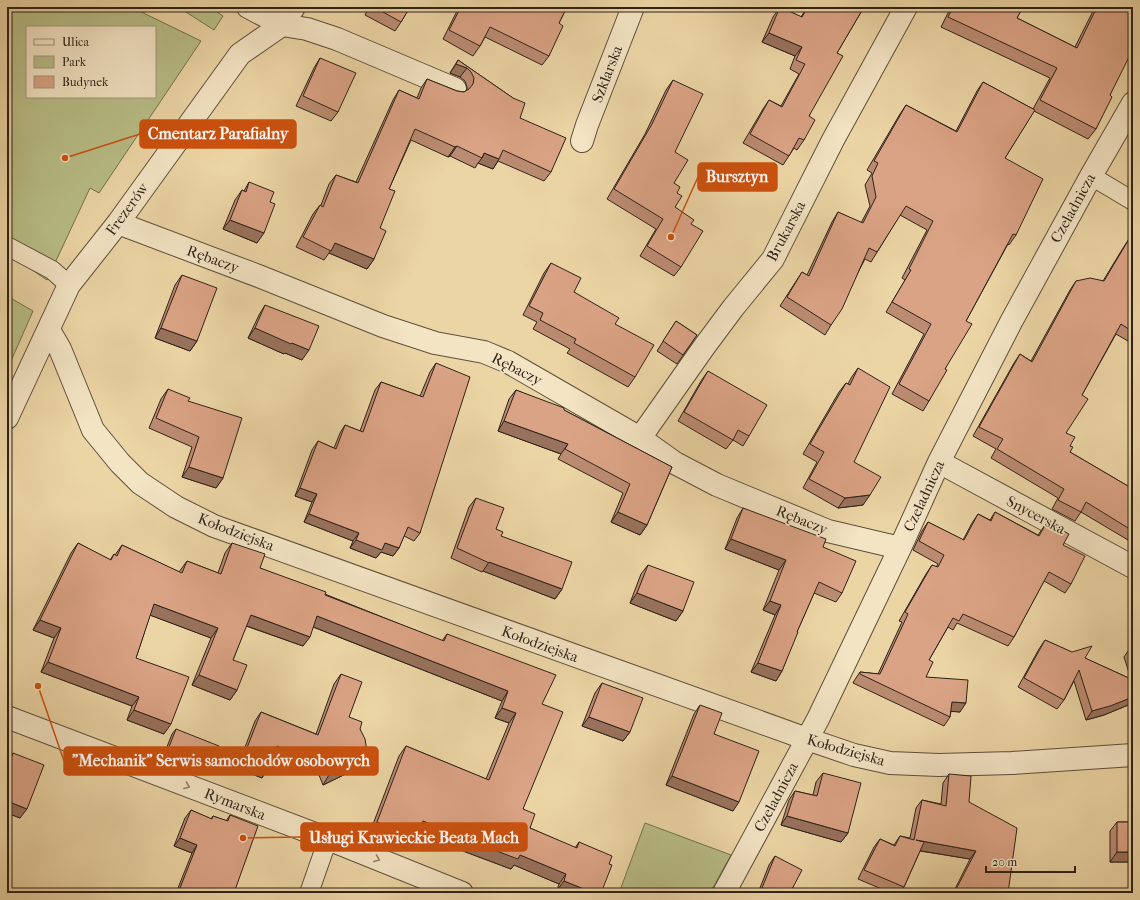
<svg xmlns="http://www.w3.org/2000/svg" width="1140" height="900" viewBox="0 0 1140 900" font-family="'IM FELL French Canon',serif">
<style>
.green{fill:#b8bd86;stroke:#737050;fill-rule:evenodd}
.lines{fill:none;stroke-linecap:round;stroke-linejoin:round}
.lane-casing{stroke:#5e4f3c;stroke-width:20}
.street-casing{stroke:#5e4f3c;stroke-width:24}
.lane{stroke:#f3e4c4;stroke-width:18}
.street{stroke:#f3e4c4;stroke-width:22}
.wall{fill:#bc8c72;stroke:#2e2219}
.shaded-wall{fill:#99725d;stroke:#2e2219}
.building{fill:#dba385;stroke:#2e2219}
.oneway{stroke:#90836e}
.labels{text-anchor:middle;stroke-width:3.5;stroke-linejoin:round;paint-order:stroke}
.street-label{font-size:15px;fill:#2e2219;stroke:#f3e4c4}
.leader{fill:none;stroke:#cc510e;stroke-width:1.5}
.callout-dot{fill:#cc510e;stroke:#f3e4c4;stroke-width:1.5}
.callout{fill:#cc510e;stroke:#cc510e;stroke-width:1.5}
.callout-label{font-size:16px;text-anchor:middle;font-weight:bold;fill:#fff}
</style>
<rect width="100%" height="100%" fill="#ecd5a5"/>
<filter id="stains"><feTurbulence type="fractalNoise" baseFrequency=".005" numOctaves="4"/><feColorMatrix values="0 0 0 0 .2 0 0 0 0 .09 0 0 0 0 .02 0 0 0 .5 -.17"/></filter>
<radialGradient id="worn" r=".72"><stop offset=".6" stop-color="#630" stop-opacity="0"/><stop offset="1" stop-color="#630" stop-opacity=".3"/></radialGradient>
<path class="green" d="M7,7H131L201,41L99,193L90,188L47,280L7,253ZM27,27H155V97H27Z
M178,7H210L223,16L214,30Z
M7,296L33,311L7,370Z
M645,823L731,855L710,893H619Z"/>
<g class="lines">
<defs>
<path id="lane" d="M1091,176L1133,201
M7,246L52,270L69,285
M309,893L328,839"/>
<path id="street" d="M248,7L282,25L307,29L337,39L455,89
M582,141L587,125L633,7
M118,223L261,277L383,326L435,343L484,352L508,362L640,438L675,463L717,485L828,531L900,548
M49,330L60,349L93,430L120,463L140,483L176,507L214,526L807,739L854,755L890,763L939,765L1012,763L1133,755
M7,418L69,285L118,223L240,54L282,25L294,7
M640,438L704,347L733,308L773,259L780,245L833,140L906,7
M939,462L1133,567
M7,717L328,839L462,893
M724,893L818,719L900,548L939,462L1011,322L1091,176L1133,103"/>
</defs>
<use href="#lane" class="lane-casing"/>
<use href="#street" class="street-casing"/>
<use href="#lane" class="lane"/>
<use href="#street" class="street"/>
</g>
<path class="wall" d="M369,7H410L401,22L395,31L365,15Z
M459,7H567L559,23L549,56L542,65L485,37L480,46L473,56L443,39Z
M780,7L801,17L807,7H864L837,53L809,116L804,140L797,150L794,148L783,165L743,143L763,109L769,100L781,106L799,74L790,69L795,56L762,42L773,17Z
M951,7H979L984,10L985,7H1023L1017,18L1075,47L1095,7H1133L1129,44L1110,95L1096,129L1088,139L1034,111L1005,158L1016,235L1009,245L1008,244L966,321L945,369L929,401L923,411L892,394L924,334L886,312L905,280L902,278L927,230L900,215L871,262L865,259L831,325L825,335L780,306L802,272L807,275L832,222L838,212L861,223L870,206L865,185L872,173L867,170L900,114L906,105L956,131L977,91L983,82L1033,109L1050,78L941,27Z
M320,58L338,112L331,121L296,106L314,68Z
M458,60L513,98L520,118L551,172L544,181L498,161L493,169L478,163L475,168L450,156L448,157L411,140L389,189L380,228L374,259L367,269L329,253L324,260L296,247L313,214L320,205H321L329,184L336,175L356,182L393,100L399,90L417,98L421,88L427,79L457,91L464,92L467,90V87L465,81L460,77L450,73Z
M673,80L675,152L674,183L677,193L675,207L691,224L681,267L674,276L640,256L656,229L607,199L645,134L666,90Z
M249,182L270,202L257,243L223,229L235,200L242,190L244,191Z
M1129,239L1133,242V344L1116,334L1082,395L1066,433L1070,446V452L1133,489V543L1081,512L1075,521L1052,509L1058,498L991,458L996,449L973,436L1014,363L1020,354L1031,361L1070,290L1076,281H1103L1123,248Z
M551,263L574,292L615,324L635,377L628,387L567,353L570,349L533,329L537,322L523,315L544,273Z
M182,275L197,341L190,351L155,338L175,285Z
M265,305L302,360L285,353L284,354L248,338L259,315Z
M676,321L697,335L677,364L657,351Z
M436,363L420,533L414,541L404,536L399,548L393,556L381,552L376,558L350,548L353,541L304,522L312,502L295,496L312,450L318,441L334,448L340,433L345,425L360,431L375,390L381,382L420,396L430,372Z
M858,368L854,462L863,505L838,508L803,488L817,462L803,454L839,392L846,383L848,384L851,378Z
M708,371L749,436L743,446L733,440L726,449L678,421L701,381Z
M168,389L188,401L223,478L216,488L182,477L192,447L149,428L161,399Z
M516,390L564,410L672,467L647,525L640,535L611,522L623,493L558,459L561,454L498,431L509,399Z
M476,498L496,529L501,536L562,589L555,599L483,571L482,572L451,558L469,507Z
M743,508L823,547L842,593L836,602L814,593L797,632L782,671L776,681L751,672L775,615L763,610L779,570L725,549L737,518Z
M995,512L1038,535L1047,522L1063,545L1071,584L1065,593L1044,581L1014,637L1008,646L957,623L953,630L948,627L929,660L926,677L960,712L951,711L950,717L944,726L853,683L854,681L860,672L878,674L902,622L899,621L926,574L932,565L936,567L938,564L913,550L922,531L928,522L963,540L972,523L978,514L990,520Z
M78,543L110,560L114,554L115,555L122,545L179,572L187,561L218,573L225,553L232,543L260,568L442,641L447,634L542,704L523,809L530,828L575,848L579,842L609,864L601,893H563L557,890L559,884L514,865L511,869L463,851L464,849L418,831L410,844L405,842L402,845L370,832L399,756L406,746L486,779L509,723L495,718L502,701L313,627L303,646L246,626L233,660L237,690L230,700L192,685L211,638L150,615L136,658L164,734L127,720L132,706L41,672L54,638L33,630L71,553Z
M648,565L683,611L676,621L630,603L641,574Z
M1045,640L1131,679L1124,657L1130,648L1133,647V703L1104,715L1086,720L1074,681L1064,700L1057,709L1018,687L1039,649Z
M341,674L349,717L360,729L362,766L323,785L319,775L273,756L262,778L237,768L255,721L261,712L316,734L334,684Z
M602,683L630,732L623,741L582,726L595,693Z
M700,705L714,734L733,811L666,785L694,714Z
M176,729L210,769L207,774L163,757L172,734Z
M13,753L20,818L7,813V761Z
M823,773L848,833L841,842L781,825L789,800L795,791L813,795L816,782Z
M949,774L969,802L1008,893H953L970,859L920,851L904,887L900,893H891L858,879L874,847L880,839L894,845L900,836L910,838L916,808L922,800L941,804L943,783Z
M191,810L211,819L213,816L226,821L230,815L234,893H176L192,853L174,846L185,818Z
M1133,811V862H1110V831L1117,822H1129V816Z
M775,856L790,893H758L769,865Z"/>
<path class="shaded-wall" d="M769,33L802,47L795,56L762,42Z
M456,64L467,68L460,77L450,73Z
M457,146L450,156L448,157L455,147Z
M484,153L499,159L493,169L478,163L482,158Z
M230,220L264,233L257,243L223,229Z
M335,243L374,259L367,269L329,253Z
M161,328L197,341L190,351L155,338Z
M255,328L309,350L302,360L285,353L284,354L248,338Z
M504,421L568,444L561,454L498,431Z
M189,467L223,478L216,488L182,477Z
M300,488L317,494L312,502L295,496Z
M870,495L863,505L838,508L845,498Z
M618,512L647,525L640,535L611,522Z
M309,514L359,533L353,541L304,522Z
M731,539L786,560L779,570L725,549Z
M356,540L385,543L399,548L393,556L381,552L376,558L350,548Z
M489,562L562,589L555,599L483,571Z
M637,593L683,611L676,621L630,603Z
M770,601L781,605L775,615L763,610Z
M154,604L218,628L211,638L147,614Z
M251,615L310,637L303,646L244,625Z
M317,616L508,691L502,701L311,626Z
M40,620L61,628L54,638L33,630Z
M48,662L139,697L132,706L41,672Z
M758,663L782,671L776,681L751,672Z
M199,675L237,690L230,700L192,685Z
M1133,697V703L1104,715L1086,720L1092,711Z
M952,702L966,703L960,712L945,711Z
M502,708L516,713L509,723L495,718Z
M134,710L171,724L164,734L127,720Z
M589,717L630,732L623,741L582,726Z
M277,746L325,766L319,775L270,755Z
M167,752L210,769L207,774L163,757Z
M368,757L362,766L323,785L329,775Z
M243,758L268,768L262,778L237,768Z
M672,776L739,802L733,811L666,785Z
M7,801L27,809L20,818L7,813Z
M787,816L848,833L841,842L781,825Z
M423,821L471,840L464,849L416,830Z
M377,822L411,832L417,834L410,844L405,842L402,845L370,832Z
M180,838L197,845L192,853L174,846Z
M916,840L976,851L970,859L910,849Z
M470,841L520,855L566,874L559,884L514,865L511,869L463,851Z
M1117,852H1133V862H1110Z
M564,881L594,893H563L557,890Z"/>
<path class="building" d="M374,7H410L401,22Z
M461,7H567L559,23L563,26L549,56L490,27L480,46L449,30Z
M780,7L802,17L808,7H864L837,53L843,56L809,116L815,120L804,140L799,138L789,156L750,134L769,100L782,107L805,64L796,60L802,47L769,33Z
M953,7H979L985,10L987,7H1023L1017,18L1077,48L1097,7H1133V36L1129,44L1133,45V49L1110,95L1112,97L1096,129L1040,100L1057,68L948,17Z
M320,58L356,73L338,112L303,96Z
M458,60L513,98L525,103L520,118L566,138L551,172L503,150L499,159L484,153L482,158L457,146L455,147L415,129L389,189L395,191L380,228L386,231L374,259L335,243L331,251L303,237L320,205L323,207L336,175L358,183L399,90L419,99L427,79L457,91L464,92L469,89L473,84L474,78L471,72L467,68L456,64Z
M673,80L703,94L675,152L688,160L674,183L680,187L677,193L682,196L675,207L694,220L691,224L703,231L681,267L647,246L663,219L614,189L652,124Z
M983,82L1035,110L1005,158L1043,179L1016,235L1013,234L966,321L972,324L945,369L947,370L929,401L899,384L931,324L892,302L911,270L909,269L933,221L906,206L877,252L869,248L842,309L831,325L787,297L802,272L809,276L838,212L863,223L876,197L872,176L878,163L874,161L906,105L957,132Z
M249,182L274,192L270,202L275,204L264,233L230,220L242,190L246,192Z
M1129,239L1133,242V332L1121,324L1082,395L1088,399L1066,433L1075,437L1070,446L1073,447L1070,452L1133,489V531L1086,502L1081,512L1058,500L1064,489L997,449L1003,439L979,427L1020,354L1032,362L1076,281L1090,278L1104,281Z
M551,263L581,278L574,292L619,318L615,324L654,345L635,377L574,343L576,339L540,320L543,313L529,306Z
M182,275L217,288L197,341L161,328Z
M265,305L319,326L309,350L292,343L291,344L255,328Z
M676,321L697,335L683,355L663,341Z
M436,363L470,377L420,533L408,527L399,548L385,543L382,550L356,540L359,533L309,514L317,494L300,488L318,441L336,449L345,425L363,432L381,382L423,397Z
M858,368L890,387L854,462L881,477L870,495L845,498L809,479L824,452L810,444L846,383L850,385Z
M708,371L767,405L749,436L738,430L733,440L684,412Z
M168,389L190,398L188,401L242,418L223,478L189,467L199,437L156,418Z
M516,390L564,408V410L672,467L647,525L618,512L630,484L565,449L568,444L504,421Z
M476,498L504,508L496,529L503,532L501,536L572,562L562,589L489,562V563L457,548Z
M743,508L826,539L823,547L856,561L842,593L819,582L797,632H798L782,671L758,663L781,605L770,601L786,560L731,539Z
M995,512L1039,536L1047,522L1069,534L1063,545L1085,556L1071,584L1049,572L1014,637L963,614L959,621L953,618L929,660L933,662L926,677L968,680L966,703L952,702L950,717L860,674V672L880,674L908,614L905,612L932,565L938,567L944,555L919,541L928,522L964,540L978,514L991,521Z
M78,543L111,560L114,554L117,556L122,545L182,573L187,561L221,574L232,543L265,554L260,568L326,592L325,595L444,641L447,634L556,675L542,704L563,712L523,809L535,814L530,828L577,848L579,842L612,856L609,864L612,865L601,893H594L564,881L566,874L520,855L518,859L470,841L471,840L423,821L417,834L411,832L409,835L377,822L406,746L489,780L516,713L502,708L508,691L317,616L310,637L251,615L233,660L247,665L237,690L199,675L218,628L154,604L136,658L189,677L171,724L134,710L139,697L48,662L61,628L40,620Z
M648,565L694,582L683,611L637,593Z
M1045,640L1072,652L1092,646L1085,658L1133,680V697L1110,706L1092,711L1079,670L1064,700L1024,678Z
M1133,647V658L1130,648Z
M341,674L362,682L349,717L362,722L360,729L365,739L368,757L329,775L325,766L277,746L268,768L243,758L261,712L318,735Z
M602,683L643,698L630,732L589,717Z
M700,705L722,713L714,734L759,751L739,802L672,776Z
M176,729L219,746L210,769L167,752Z
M13,753L44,765L27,809L7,801V768Z
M823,773L861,783L848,833L787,816L795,791L817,796Z
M949,774L971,776L969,802L1017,828L1008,893H954L976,851L916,840L924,842L904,887L864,870L880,839L895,846L900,836L914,840L922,800L946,806Z
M191,810L212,819L213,816L228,821L230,815L258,826L240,876L234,893H178L197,845L180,838Z
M1117,822H1133V852H1117Z
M775,856L802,870L790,893H760Z"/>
<defs><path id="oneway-chevron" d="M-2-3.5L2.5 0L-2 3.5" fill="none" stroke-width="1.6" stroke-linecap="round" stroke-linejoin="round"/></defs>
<g class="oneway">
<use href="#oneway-chevron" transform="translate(187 786) rotate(21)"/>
<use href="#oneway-chevron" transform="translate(377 859) rotate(22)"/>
</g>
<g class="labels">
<g class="street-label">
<text transform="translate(607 74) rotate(-69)" y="5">Szklarska</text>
<text transform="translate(1073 208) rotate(-61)" y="5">Czeladnicza</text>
<text transform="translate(127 209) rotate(-54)" y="5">Frezerów</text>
<text transform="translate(786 231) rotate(-62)" y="5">Brukarska</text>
<text transform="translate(213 259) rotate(20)" y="5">Rębaczy</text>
<text transform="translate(517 369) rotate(27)" y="5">Rębaczy</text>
<text transform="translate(924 496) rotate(-65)" y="5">Czeladnicza</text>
<text transform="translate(1036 515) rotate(28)" y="5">Snycerska</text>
<text transform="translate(802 520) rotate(22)" y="5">Rębaczy</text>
<text transform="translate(236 532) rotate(21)" y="5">Kołodziejska</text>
<text transform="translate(540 644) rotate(20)" y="5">Kołodziejska</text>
<text transform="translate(846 750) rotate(16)" y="5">Kołodziejska</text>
<text transform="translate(776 797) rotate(-62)" y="5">Czeladnicza</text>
<text transform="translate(235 804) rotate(21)" y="5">Rymarska</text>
</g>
</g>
<path class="leader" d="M65 158L140 134M671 237L698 177M38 686L64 761M243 838L301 837"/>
<g class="callout-dot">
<circle cx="65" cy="158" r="4"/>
<circle cx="671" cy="237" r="4"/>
<circle cx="38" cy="686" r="4"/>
<circle cx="243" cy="838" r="4"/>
</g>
<g class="callout">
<rect x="140" y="120" width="156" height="28" rx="4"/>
<rect x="698" y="163" width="79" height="28" rx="4"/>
<rect x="64" y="747" width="314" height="28" rx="4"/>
<rect x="301" y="823" width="226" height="28" rx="4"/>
</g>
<g class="callout-label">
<text x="218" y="139">Cmentarz Parafialny</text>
<text x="737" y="182">Bursztyn</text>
<text x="221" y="766">"Mechanik" Serwis samochodów osobowych</text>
<text x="414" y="843">Usługi Krawieckie Beata Mach</text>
</g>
<rect width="1140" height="900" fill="none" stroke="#ecd5a5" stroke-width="24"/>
<rect x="8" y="8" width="1124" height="884" fill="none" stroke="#2e2219" stroke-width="2"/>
<rect x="12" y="12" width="1116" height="876" fill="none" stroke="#2e2219"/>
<rect x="26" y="26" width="130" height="72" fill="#f3e4c4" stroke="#a49680"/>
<rect x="34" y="39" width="20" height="6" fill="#f3e4c4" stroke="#a49680"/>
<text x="62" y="46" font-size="12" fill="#2e2219">Ulica</text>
<rect x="34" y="56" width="20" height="12" fill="#b8bd86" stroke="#a49680"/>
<text x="62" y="66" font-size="12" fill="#2e2219">Park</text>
<rect x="34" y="76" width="20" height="12" fill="#dba385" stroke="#a49680"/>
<text x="62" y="86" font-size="12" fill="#2e2219">Budynek</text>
<path d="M986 866v6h89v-6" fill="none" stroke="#2e2219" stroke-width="2"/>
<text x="992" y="866" font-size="12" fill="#2e2219" stroke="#f3e4c4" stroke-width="3" paint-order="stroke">20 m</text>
<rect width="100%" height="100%" filter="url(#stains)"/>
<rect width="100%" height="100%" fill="url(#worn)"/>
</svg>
